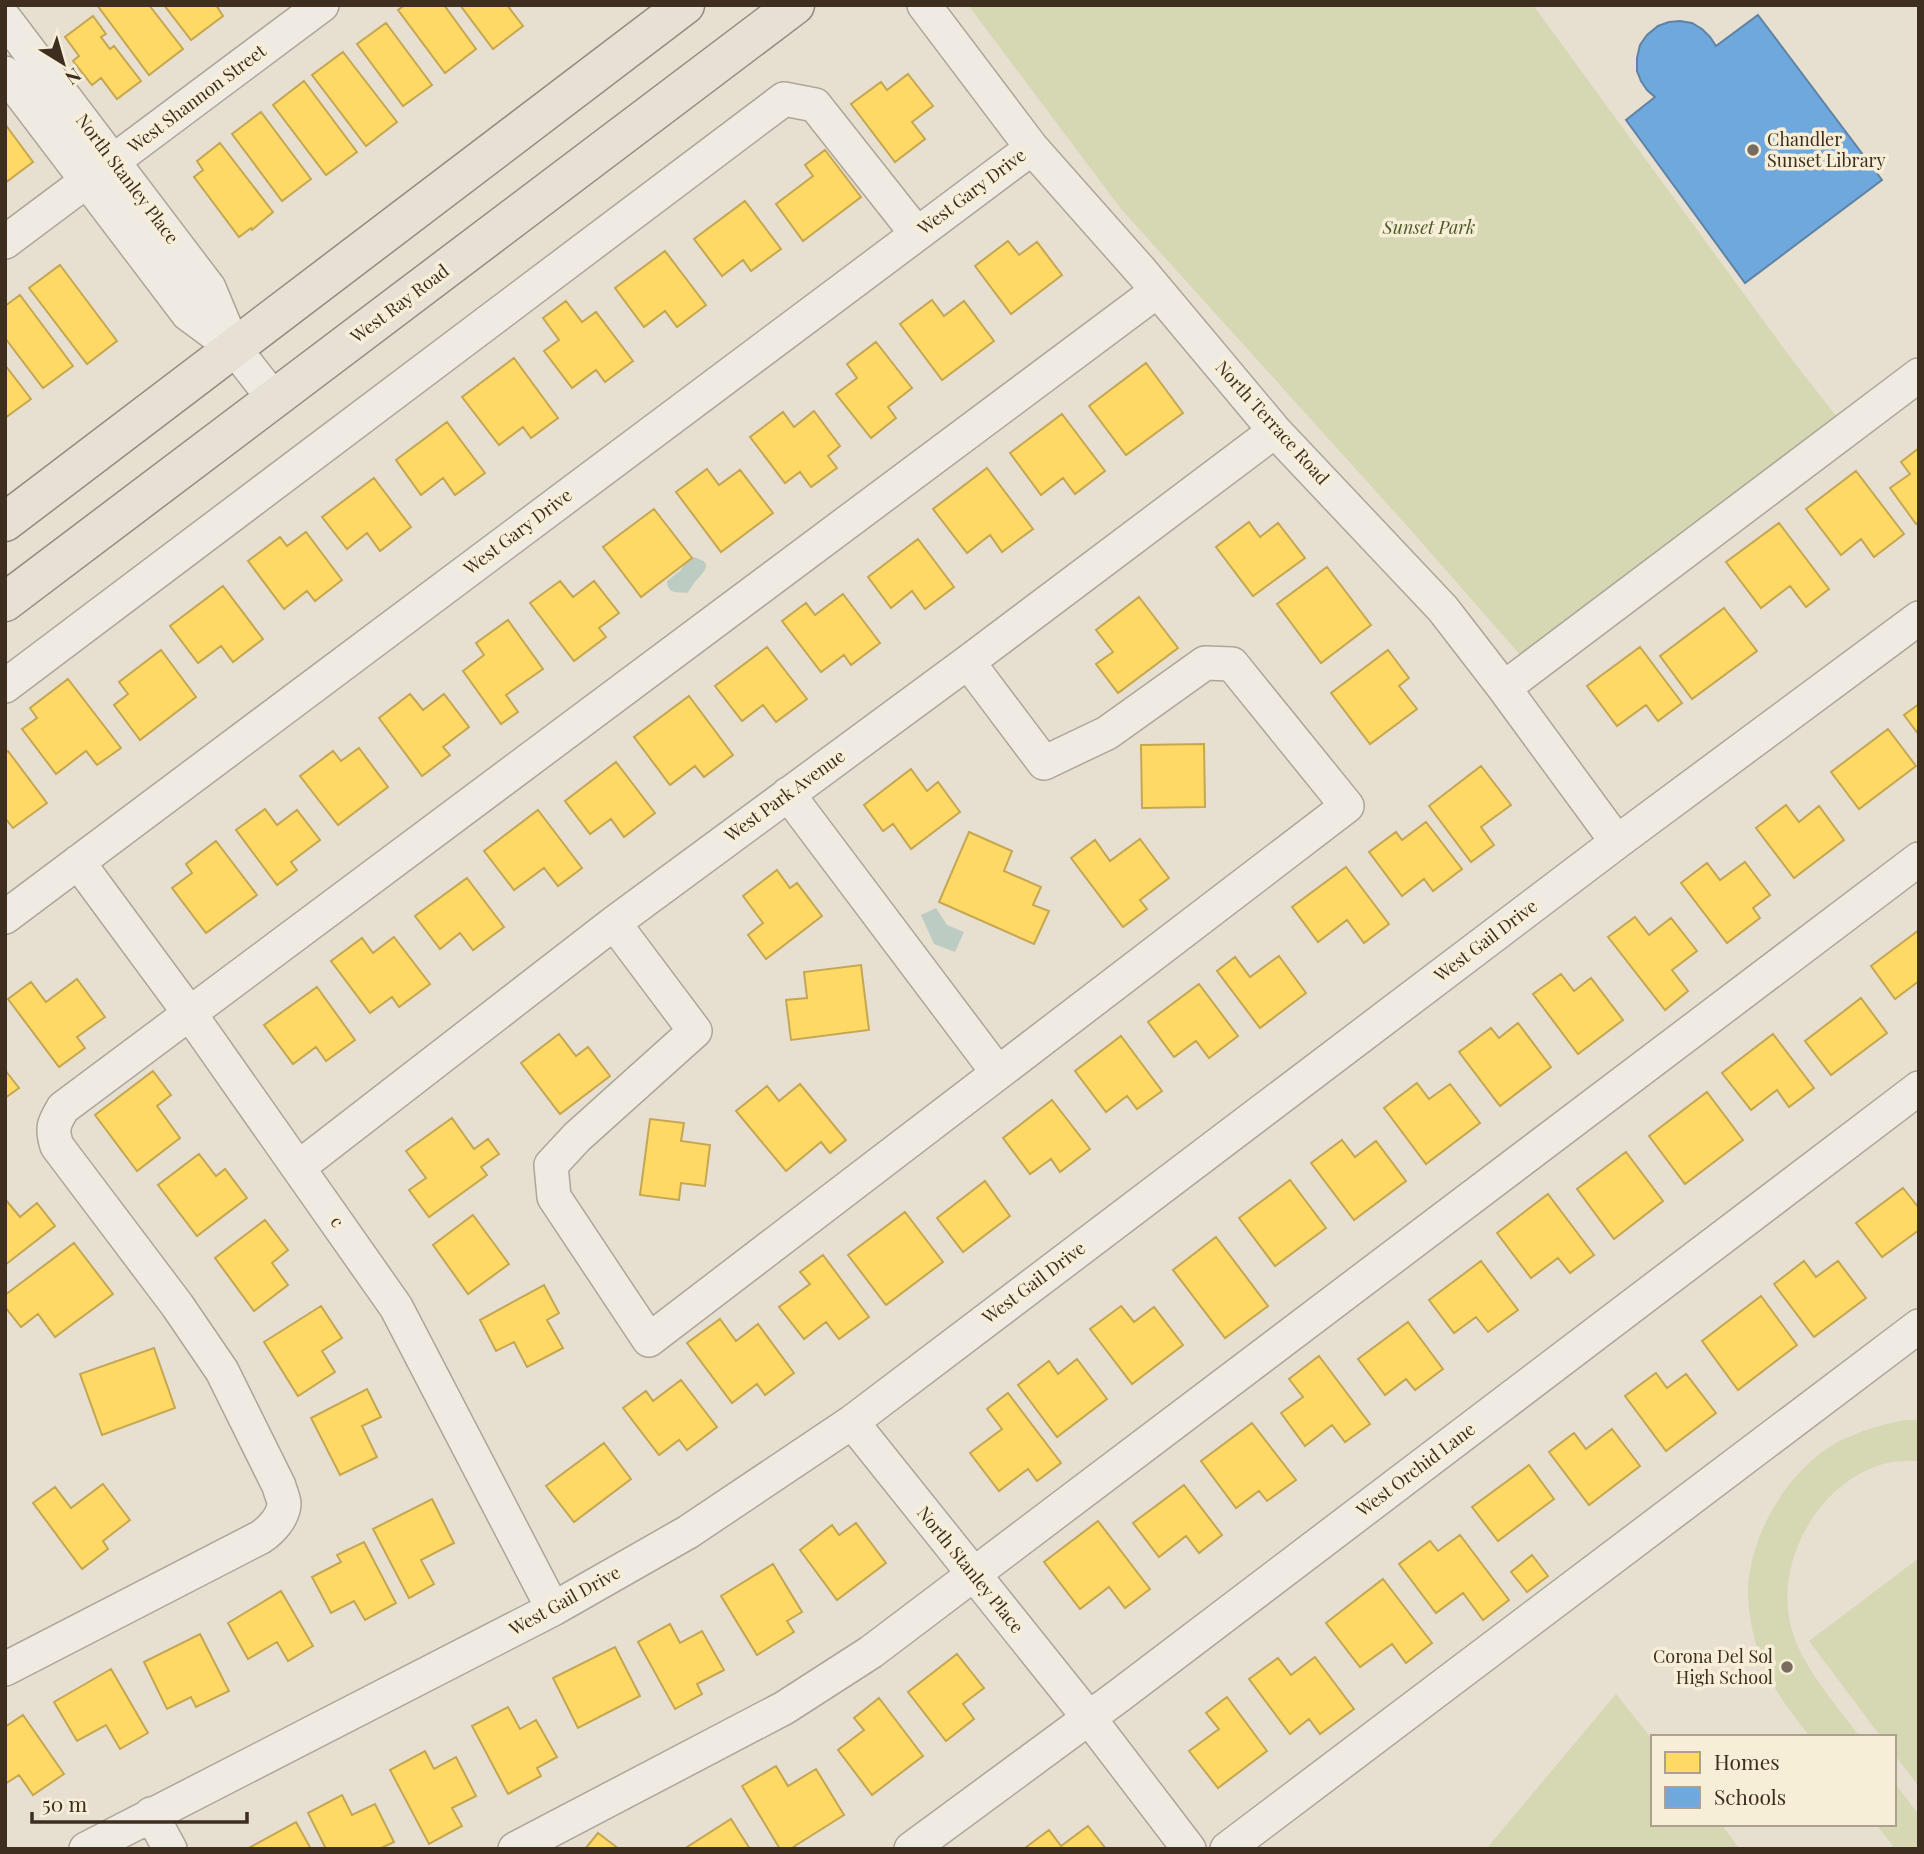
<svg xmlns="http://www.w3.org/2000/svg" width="1924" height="1854" viewBox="0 0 1924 1854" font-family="'Playfair Display',serif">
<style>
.green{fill:#d6d7b3}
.water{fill:#bcccc2}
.homes{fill:#ffd966;stroke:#c5a651;stroke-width:2}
.schools{fill:#6fa8dc;stroke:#6083a4;stroke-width:2}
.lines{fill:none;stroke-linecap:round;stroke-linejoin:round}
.minor-casing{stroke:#ada599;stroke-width:36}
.major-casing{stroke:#928b80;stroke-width:41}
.minor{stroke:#efebe3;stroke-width:33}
.major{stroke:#e6e1d4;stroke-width:38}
.poi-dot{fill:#786c5e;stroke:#f7eed8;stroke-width:2.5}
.labels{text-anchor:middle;stroke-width:7;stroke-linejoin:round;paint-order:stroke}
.street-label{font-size:18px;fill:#3d2e20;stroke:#f7eed8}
.poi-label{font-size:18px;fill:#3d2e20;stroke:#f7eed8;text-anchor:start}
.park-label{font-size:18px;font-style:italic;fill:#4d5a26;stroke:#f7eed8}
</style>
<rect width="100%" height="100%" fill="#e7e0d1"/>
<path class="green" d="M968,5H1533L1790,357L1837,417L1521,656L1408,527L1121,209Z
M1904,1420H1919V1461C1909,1461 1897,1461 1887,1463C1820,1480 1776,1558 1790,1623C1799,1664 1836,1704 1860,1737H1810C1793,1714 1774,1692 1763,1665C1753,1640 1745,1603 1749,1576C1757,1523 1791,1468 1838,1442C1859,1431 1881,1425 1904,1420Z
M1919,1558V1787L1894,1754V1737H1881L1809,1641Z
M1616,1694L1653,1740V1824H1721L1740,1849H1486Z
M1894,1782L1919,1815V1849H1895L1876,1824H1894Z"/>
<path class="water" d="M693,557C717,563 703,572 694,583C692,586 690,590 687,593C677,592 667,594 667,581L681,570L686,561Z
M936,908L947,925L964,932L955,952L934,944L921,915Z"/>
<path class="homes" d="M97,5H149L183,49L149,75Z
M164,5H216L223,16L191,40Z
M405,5H444L476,49L445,73L398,10Z
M460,5H507L523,26L493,49Z
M93,16L106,34L101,37L110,49L114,46L141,81L117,99L101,78L92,85L73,61L79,56L65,37Z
M386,23L432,85L403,106L357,44Z
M343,52L397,122L366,146L312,75Z
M908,74L933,106L912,122L925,139L895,162L851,104L881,82L887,90Z
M304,81L357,152L326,175L273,105Z
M261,112L311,179L282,201L232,134Z
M5,124L33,162L5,183Z
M220,143L273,212L252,230L251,228L239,237L194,177L203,170L197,161Z
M825,150L861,197L803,241L776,204L813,176L805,165Z
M745,201L781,249L751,271L743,260L722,276L694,239Z
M1008,241L1019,255L1037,242L1062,275L1011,314L975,266Z
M665,251L706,305L677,327L665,311L644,327L615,288Z
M60,265L117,341L87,364L29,288Z
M20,295L73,366L43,388L5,338V306Z
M932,300L944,316L964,301L994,341L942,380L900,324Z
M566,301L582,322L596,312L633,361L605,382L596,370L572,388L544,351L559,340L543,318Z
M876,342L912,388L888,407L896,418L871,438L836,394L857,378L847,364Z
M514,358L558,418L531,438L523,427L499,445L462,397Z
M1146,363L1183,413L1126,455L1089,406Z
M5,365L31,399L5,418Z
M814,411L840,446L828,456L837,468L811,487L800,472L785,483L750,437L783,412L794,427Z
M1062,414L1105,471L1075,494L1063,478L1041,495L1010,453Z
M447,422L485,473L455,495L443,478L421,495L396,460Z
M1919,448V522L1916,524L1890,488L1910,474L1901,462Z
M987,468L1033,529L1002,552L990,535L967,553L933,509Z
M707,469L719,485L740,470L773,513L721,552L676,492Z
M1856,471L1904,534L1874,557L1861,539L1841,555L1806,509Z
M374,478L411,527L380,551L367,533L347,549L322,517Z
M654,509L692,558L641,597L603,547Z
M1249,522L1260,537L1278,523L1305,558L1253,596L1216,547Z
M1779,523L1829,589L1806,607L1790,586L1761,608L1726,562Z
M306,532L342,580L315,601L307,591L284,609L248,561L280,537L287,546Z
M918,539L954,587L925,609L912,591L891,608L868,577Z
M1327,567L1371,625L1321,663L1277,604Z
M560,581L573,597L594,581L619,613L599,628L606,637L574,661L530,603Z
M223,586L263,639L233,662L221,646L198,663L170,626Z
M843,594L880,643L851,665L844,655L821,672L782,621L806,603L815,615Z
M1139,597L1178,648L1118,693L1096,664L1113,652L1096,630Z
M1724,608L1757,651L1692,699L1660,656Z
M508,620L543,669L506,695L518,712L501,724L463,671L484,655L476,643Z
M767,647L807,699L776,722L763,705L742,721L715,686Z
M1640,647L1682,703L1658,721L1646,705L1617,726L1587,686Z
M161,650L196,697L140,740L114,705L128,694L119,682Z
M1388,650L1409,678L1399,686L1417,709L1370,744L1331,693Z
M68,679L121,748L97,765L86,751L56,774L22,729L37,718L30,708Z
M410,694L423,710L444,694L469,727L443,747L450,755L422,776L379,718Z
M689,696L733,755L704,777L695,766L670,785L634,737Z
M1919,704V735L1904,715Z
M1888,729L1916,766L1859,809L1831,772Z
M1204,744L1205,807L1142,808L1141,745Z
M359,748L388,787L338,825L300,776L333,751L341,761Z
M8,751L47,803L13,828L5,818V753Z
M616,762L655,813L624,837L611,819L590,834L565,801Z
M1481,766L1511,805L1481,827L1494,845L1471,862L1429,806Z
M911,769L927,791L938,782L960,812L911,849L893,824L883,831L864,805Z
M1786,805L1799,822L1819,806L1844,840L1794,878L1756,828Z
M265,809L277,825L297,810L320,840L291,862L297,870L277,885L236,830Z
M538,810L582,868L558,886L544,868L514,890L484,851Z
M1426,822L1462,869L1433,891L1424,879L1402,896L1369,852L1396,832L1402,840Z
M969,832L1012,851L1004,871L1041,887L1033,905L1049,911L1034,944L939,902Z
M1140,839L1169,878L1140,900L1147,909L1123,927L1071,858L1095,840L1110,861Z
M216,841L257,895L206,933L172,888L192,873L186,864Z
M1745,862L1770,895L1753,908L1760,918L1727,943L1681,883L1707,863L1720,880Z
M1346,867L1389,924L1364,943L1347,920L1318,942L1292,907Z
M777,870L790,888L797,883L822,916L766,959L748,935L763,923L743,896Z
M467,878L504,927L473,950L460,933L440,949L415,916Z
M1635,917L1649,935L1671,918L1697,951L1672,970L1688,991L1665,1010L1608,937Z
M1919,930V981L1895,999L1871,966Z
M394,937L430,984L399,1007L392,997L370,1013L331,961L362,938L373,953Z
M1279,956L1306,993L1260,1028L1217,971L1235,957L1250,977Z
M861,965L869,1030L791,1040L786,1000L807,998L804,972Z
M1561,974L1574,991L1591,978L1623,1020L1578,1054L1533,994Z
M77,979L105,1017L77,1037L85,1048L59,1067L8,999L31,982L46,1002Z
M1199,984L1238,1036L1209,1058L1196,1041L1174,1057L1148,1022Z
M317,987L355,1040L326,1061L316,1047L293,1064L264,1025Z
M1861,998L1887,1033L1831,1075L1805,1041Z
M1518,1023L1551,1067L1500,1106L1459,1052L1491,1028L1499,1038Z
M559,1034L576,1056L588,1047L610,1076L560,1114L521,1063Z
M1773,1034L1814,1088L1789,1107L1777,1090L1751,1110L1722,1073Z
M1121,1036L1162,1091L1137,1109L1127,1096L1106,1112L1075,1071Z
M5,1070L19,1088L5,1098Z
M153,1071L171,1095L157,1106L180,1138L137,1171L95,1115Z
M1417,1083L1429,1099L1450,1084L1480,1123L1426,1164L1384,1108Z
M800,1084L846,1140L830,1153L821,1142L786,1171L736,1111L767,1086L779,1101Z
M1707,1092L1743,1140L1685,1184L1649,1136Z
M1052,1100L1090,1149L1060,1172L1051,1159L1030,1174L1003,1138Z
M452,1118L474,1149L488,1139L499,1154L481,1167L487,1175L429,1217L409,1190L426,1178L406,1151Z
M650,1119L684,1123L681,1141L710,1145L705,1186L681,1183L679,1200L640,1195Z
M1342,1140L1355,1157L1376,1141L1406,1181L1354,1220L1311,1163Z
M1626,1152L1663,1201L1614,1239L1577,1189Z
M199,1154L216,1176L225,1169L247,1198L197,1236L158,1185Z
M1290,1180L1326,1228L1275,1266L1239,1218Z
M985,1181L1010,1216L963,1252L937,1218Z
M1903,1188L1919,1208V1230L1882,1257L1856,1223Z
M1548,1194L1594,1255L1570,1273L1558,1258L1531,1278L1497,1233Z
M5,1199L20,1217L37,1203L55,1226L5,1265Z
M905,1212L943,1262L886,1305L848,1255Z
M473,1215L509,1264L468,1294L433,1245Z
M265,1220L288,1250L272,1263L288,1285L254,1311L215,1258Z
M1216,1237L1268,1306L1225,1338L1173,1270Z
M74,1243L113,1294L55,1337L38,1314L21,1327L5,1307V1295Z
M823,1255L869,1317L839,1339L826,1322L804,1339L779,1307L810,1284L800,1272Z
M1481,1261L1518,1310L1488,1332L1476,1317L1454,1333L1429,1300Z
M1804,1261L1816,1277L1838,1261L1866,1298L1814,1337L1774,1284Z
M544,1285L559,1313L547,1320L563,1348L527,1367L514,1342L496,1351L480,1320Z
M1761,1296L1797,1345L1738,1390L1702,1341Z
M321,1306L342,1338L322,1351L335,1372L298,1396L264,1342Z
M1121,1306L1134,1322L1154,1307L1183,1345L1132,1384L1090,1329Z
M720,1319L736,1341L758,1324L794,1373L765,1395L757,1384L732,1403L687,1343Z
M1408,1322L1443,1369L1415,1390L1406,1379L1385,1395L1358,1359Z
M154,1348L175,1408L102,1435L80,1374Z
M1319,1356L1370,1424L1345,1442L1332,1425L1305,1446L1281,1413L1303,1397L1289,1379Z
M1077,1359L1107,1399L1057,1437L1018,1385L1049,1361L1058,1374Z
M1656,1373L1667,1388L1686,1374L1716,1413L1666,1451L1625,1396Z
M681,1380L717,1427L687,1450L679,1440L659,1455L623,1408L646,1391L653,1401Z
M367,1389L381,1417L362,1426L377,1457L340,1475L311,1418Z
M1008,1393L1061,1463L1037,1481L1028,1469L999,1491L970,1453L1002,1429L987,1409Z
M1252,1423L1296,1480L1267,1501L1259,1491L1236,1508L1201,1461Z
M1612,1429L1640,1466L1589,1505L1549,1452L1574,1433L1586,1449Z
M604,1443L631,1479L574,1522L546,1486Z
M1529,1465L1554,1499L1498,1541L1472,1507Z
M103,1484L130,1520L103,1541L108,1549L82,1569L33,1503L55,1487L71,1508Z
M1184,1485L1222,1535L1199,1553L1186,1536L1159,1557L1133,1523Z
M432,1499L454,1543L421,1560L434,1584L409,1598L373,1529Z
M1098,1521L1150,1589L1125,1608L1109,1587L1080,1609L1044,1562Z
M856,1523L886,1563L837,1600L800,1550L832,1525L839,1535Z
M1460,1535L1509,1600L1483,1620L1463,1593L1436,1613L1399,1564L1430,1541L1438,1551Z
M364,1542L396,1603L365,1620L354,1601L331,1613L312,1577L341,1562L337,1555Z
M1532,1555L1548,1576L1527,1592L1511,1572Z
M773,1564L802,1612L787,1621L794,1632L757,1655L721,1596Z
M1383,1579L1432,1643L1406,1663L1392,1644L1360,1667L1326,1623Z
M281,1591L313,1646L288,1661L277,1642L248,1659L228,1623Z
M670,1624L680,1643L702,1631L724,1670L697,1684L702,1694L675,1709L638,1642Z
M200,1634L229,1691L196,1707L191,1697L167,1709L144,1662Z
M615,1647L640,1696L578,1728L553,1678Z
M957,1654L984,1688L963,1704L974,1719L946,1741L908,1692Z
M1315,1657L1354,1709L1320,1734L1309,1719L1290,1734L1249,1679L1278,1658L1291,1675Z
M111,1669L148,1733L120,1749L106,1725L77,1741L54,1702Z
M1227,1697L1267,1751L1218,1788L1189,1751L1219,1729L1206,1713Z
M879,1698L923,1756L872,1795L838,1750L864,1730L854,1718Z
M508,1707L520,1729L536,1720L557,1757L537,1768L541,1776L508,1794L472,1726Z
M23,1715L64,1774L33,1795L19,1775L5,1784V1727Z
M425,1751L434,1769L456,1757L476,1796L452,1808L462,1826L429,1844L390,1770Z
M776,1766L788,1786L816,1769L844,1815L790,1849H780L742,1786Z
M342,1795L352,1815L375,1804L394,1842L379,1849H326L308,1813Z
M731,1819L750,1849H684Z
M296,1822L311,1849H247Z
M1088,1826L1106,1849L1025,1848L1049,1830L1061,1846Z
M598,1833L619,1849H585Z"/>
<path class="schools" d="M1758,15L1882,180L1745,283L1626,120L1655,97L1647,90L1641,81L1637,71V58L1640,45L1647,35L1658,26L1669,22L1680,21L1692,23L1702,29L1710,37L1716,46Z"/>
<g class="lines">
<defs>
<path id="minor" d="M924,5L1032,148L1141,271L1275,431L1443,609L1504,688L1617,842
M5,19L209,288L234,348L274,399
M5,73L188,314L234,348
M5,242L322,5
M5,686L784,99L815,105L917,234
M1504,688L1919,375
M788,794L998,1073
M78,862L190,1014L396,1307L553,1609
M5,917L1032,148
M614,923L695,1031L577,1137L551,1165L554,1197L649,1340L1347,806L1232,664L1205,663L1107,733L1044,763L968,662
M299,1167L614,923L968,662L1275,431
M852,1422L1089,1718L1189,1849
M5,1669L261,1537C271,1530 283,1518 284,1504C284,1499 280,1491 279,1486L222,1371L177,1305L57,1146C51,1128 54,1123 63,1108L1157,291
M151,1814L170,1849
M86,1849L553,1609L688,1532L852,1422L1617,842L1919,618
M515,1849L784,1708L871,1652L1919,859
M911,1849L1120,1695L1919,1088
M1227,1849L1919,1326"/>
<path id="major" d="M5,522L685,5
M5,602L795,5"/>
</defs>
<use href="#minor" class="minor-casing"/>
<use href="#major" class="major-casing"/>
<use href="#minor" class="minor"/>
<use href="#major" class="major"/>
</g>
<g class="poi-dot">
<circle cx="1753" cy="150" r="7"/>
<circle cx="1787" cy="1667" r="7"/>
</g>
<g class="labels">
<g class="street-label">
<text transform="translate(197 99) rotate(-37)" y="6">West Shannon Street</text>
<text transform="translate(127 179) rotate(53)" y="6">North Stanley Place</text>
<text transform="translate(972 192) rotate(-37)" y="6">West Gary Drive</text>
<text transform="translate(400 304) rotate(-37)" y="6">West Ray Road</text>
<text transform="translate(1272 423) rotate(48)" y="6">North Terrace Road</text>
<text transform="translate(518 532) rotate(-37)" y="6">West Gary Drive</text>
<text transform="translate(785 796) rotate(-36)" y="6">West Park Avenue</text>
<text transform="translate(1486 941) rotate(-37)" y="6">West Gail Drive</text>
<text transform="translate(337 1222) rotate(55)" y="6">c</text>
<text transform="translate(1034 1283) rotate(-37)" y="6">West Gail Drive</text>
<text transform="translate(1416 1470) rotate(-37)" y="6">West Orchid Lane</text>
<text transform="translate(970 1570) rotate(51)" y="6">North Stanley Place</text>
<text transform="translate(565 1601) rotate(-29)" y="6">West Gail Drive</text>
</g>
<g class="poi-label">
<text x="1767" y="146">Chandler<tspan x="1767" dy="21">Sunset Library</tspan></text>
<text x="1773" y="1663" text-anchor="end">Corona Del Sol<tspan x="1773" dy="21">High School</tspan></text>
</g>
<g class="park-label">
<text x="1429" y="234">Sunset Park</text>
</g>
</g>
<rect width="1924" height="1854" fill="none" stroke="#3d2e20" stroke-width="14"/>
<rect x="1651" y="1735" width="245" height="91" fill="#f7eed8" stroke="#ada18e" stroke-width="2"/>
<rect x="1665" y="1752" width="35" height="21" fill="#ffd966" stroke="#ada18e" stroke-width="2"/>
<text x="1714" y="1770" font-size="21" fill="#3d2e20">Homes</text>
<rect x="1665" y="1787" width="35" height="21" fill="#6fa8dc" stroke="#ada18e" stroke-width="2"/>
<text x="1714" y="1805" font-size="21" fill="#3d2e20">Schools</text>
<g transform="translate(63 63) rotate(143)" stroke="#f7eed8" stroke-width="5" paint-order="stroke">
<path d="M0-5L12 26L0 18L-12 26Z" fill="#3d2e20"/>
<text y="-10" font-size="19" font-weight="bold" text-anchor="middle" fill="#3d2e20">N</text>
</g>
<path d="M32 1812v10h215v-10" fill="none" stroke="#3d2e20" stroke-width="3.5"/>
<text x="42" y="1812" font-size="21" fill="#3d2e20" stroke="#f7eed8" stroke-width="5" paint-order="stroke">50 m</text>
</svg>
